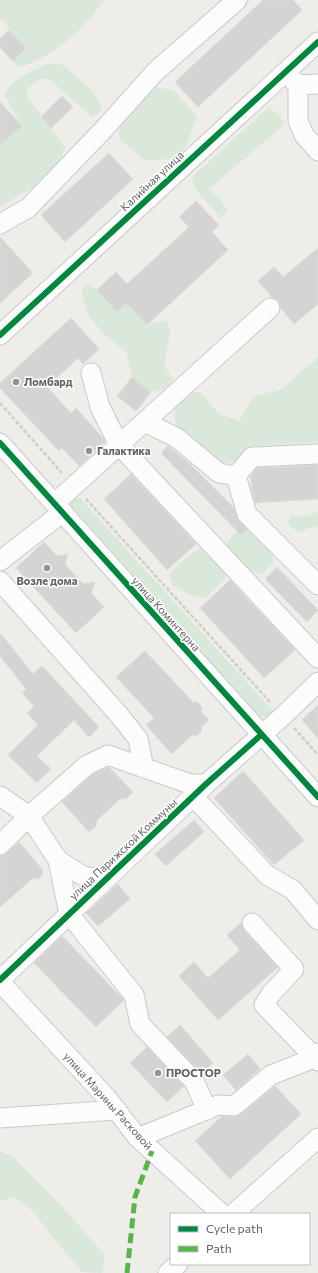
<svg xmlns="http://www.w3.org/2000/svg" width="318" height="1273" viewBox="0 0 318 1273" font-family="Commissioner,sans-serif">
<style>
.green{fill:#d9e8d8}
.building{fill:#d5d4d2;stroke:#dddcd8}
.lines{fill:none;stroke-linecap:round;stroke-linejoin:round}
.minor-casing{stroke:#c9c9c9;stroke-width:21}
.path{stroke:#cacecc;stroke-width:2.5;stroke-dasharray:4 2;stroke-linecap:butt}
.minor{stroke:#fcfcfc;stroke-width:19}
.quiet{stroke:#58b549;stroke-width:5;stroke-dasharray:10 5;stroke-linecap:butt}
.cycleway-casing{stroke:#fff;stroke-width:8}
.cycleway{stroke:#00873e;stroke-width:6}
.poi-dot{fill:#919394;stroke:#fff;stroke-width:1.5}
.labels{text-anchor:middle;stroke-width:3;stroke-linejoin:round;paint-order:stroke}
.street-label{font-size:11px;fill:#5f6266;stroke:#fff}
.poi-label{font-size:11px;font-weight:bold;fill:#5f6266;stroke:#fff;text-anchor:start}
</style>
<rect width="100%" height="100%" fill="#eeede9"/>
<path class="green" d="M0,0H104C85,28 52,59 19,67L13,61L26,48L9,30L7,23L0,18Z
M49,63L63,65L92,91L102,106L99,113L92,117L49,79H41L28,88L26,95C38,113 52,129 65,147L61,158L41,182L0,207V145L22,126L5,95C11,78 34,71 49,63Z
M152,86L174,91L197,117L186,147L175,159L144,160L119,139V126Z
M268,108L277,113L285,124L209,189L220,199L228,211L221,218L196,190L192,177Z
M86,283L97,290L117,312L126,303L147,325L167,320L170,333L164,365L173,380L164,389L151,392L132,377L126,352L103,333L89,316L81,291Z
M318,357V442L257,446L236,462L215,463L177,433L174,409L187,393L200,392L219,414L239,421L253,397L282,389Z
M80,498L273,711L270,717L258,716L71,506L72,499Z
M318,512V528L314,526L298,533L288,523L291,515L303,517Z
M238,530L250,531L263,541L273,554V563L262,575L244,569L227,550L228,541Z
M204,546L226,571L225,578L205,599L190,595L173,585L169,574L187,557Z
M0,1152L13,1157L68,1213L105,1255L102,1273L82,1272L52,1237L34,1212L14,1197L0,1201Z"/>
<path class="building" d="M263,0H293L302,10L198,107L175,82Z
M9,30L26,48L13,61L0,48V39Z
M62,96L73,107L51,128L41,117Z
M0,102L22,126L0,145Z
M109,153L133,179L65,242L41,215Z
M196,201L219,225L212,232L228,250L147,325L126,303L117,312L97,290L116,272L127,284L189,227L179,217Z
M0,237L32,272L30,274L33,273L0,303Z
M318,248V304L294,324L281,308L278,301L272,297L258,281L274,267L283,277Z
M71,318L99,349L83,364L78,358L47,387L71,413L76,408L103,438L105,442L79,466L62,448L59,451L0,388V383Z
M132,377L151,392L136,411L117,396Z
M168,446L189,463L234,508L239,521L247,529L241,535L161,453Z
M318,465V499L255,503L252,490L251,476L257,468Z
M131,474L196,544L167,570L104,499Z
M44,542L57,556L68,554L65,564L83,584L95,582L91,593L104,607L76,633L16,568Z
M277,567L318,610L307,622L265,579Z
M230,580L295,650L264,678L200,608Z
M0,633L33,674L42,666L99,727L89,737L74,720L37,756L51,769L37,783L8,755L38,725L27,713L34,706L22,693L26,689L0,656Z
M145,651L193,702H197L202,707L201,712L209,720L201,727L202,731L196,736L192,735L172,754L146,725L154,718L116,677Z
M318,705V738L302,720Z
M109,767L133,792L126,799H120L97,820L96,826L89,832L62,802L93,774Z
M243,771L304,840L274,865L214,798Z
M194,820L204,832L166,866L155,854Z
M19,842L43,870L42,875L38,879L33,878L0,907V856L7,853Z
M118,884L130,899L98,926L86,913Z
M241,923L244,930L278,967L218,1020L179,976L194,962L208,978L240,950L227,935Z
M62,936L124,1000L96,1027L34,963Z
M180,1025L213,1063L202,1073L167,1037Z
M147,1047L184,1086L167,1102L130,1063Z
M248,1054L260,1069L236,1090L223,1075Z
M275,1086L301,1114L230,1179L195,1141L222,1116L233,1117L241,1114Z"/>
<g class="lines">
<defs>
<path id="minor" d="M289,76L298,85L318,84
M298,85V121L304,135L318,151
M0,224L28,208L104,129L156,71L237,0
M0,335L318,42
M91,373L100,407L119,445L318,658
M145,422L177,438L219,473L236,476
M0,443L318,797
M236,476L247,514L318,585
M236,476L252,457L318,454
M55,503L270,308
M0,561L63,512
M0,581L120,716L138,739L144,768
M0,796L29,816L58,860L69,914L134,995L140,1024L194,1081L207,1110
M193,796L267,875L293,890L318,920
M0,845L29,816L87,765L108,755L190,784H206
M58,860L83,876L105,880
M252,923L294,969L271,994L264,1005L318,1061
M0,980L206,784L283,716L318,682
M0,982L107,1098L138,1138L222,1214
M0,1118L117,1110
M138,1138L218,1105L234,1106L271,1075L314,1058L318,1053
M233,1214L318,1138
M168,1273L178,1264"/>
</defs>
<use href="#minor" class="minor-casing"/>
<path class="path" d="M0,403L62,473
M86,499L270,702
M294,728L318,755"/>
<use href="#minor" class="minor"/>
<path class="quiet" d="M127,1273L135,1197L152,1151"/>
<defs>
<path id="cycleway" d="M0,335L318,42
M0,443L318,797
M0,980L206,784L261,735"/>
</defs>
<use href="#cycleway" class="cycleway-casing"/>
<use href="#cycleway" class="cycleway"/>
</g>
<g class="poi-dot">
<circle cx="16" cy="382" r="4"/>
<circle cx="89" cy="451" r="4"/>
<circle cx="47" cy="568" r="4"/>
<circle cx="158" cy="1073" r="4"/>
</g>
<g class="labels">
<g class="street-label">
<text transform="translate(152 181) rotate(-43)" y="4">Калийная улица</text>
<text transform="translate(166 614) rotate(48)" y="4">улица Коминтерна</text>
<text transform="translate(123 849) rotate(-43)" y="4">улица Парижской Коммуны</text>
<text transform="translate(108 1101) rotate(48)" y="4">улица Марины Расковой</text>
</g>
<g class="poi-label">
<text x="24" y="386">Ломбард</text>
<text x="97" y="455">Галактика</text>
<text x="47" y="585" text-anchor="middle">Возле дома</text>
<text x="166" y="1077">ПРОСТОР</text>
</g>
</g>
<rect x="170" y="1213" width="140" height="52" fill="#ffffff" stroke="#bfc0c2"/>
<rect x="178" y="1226" width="20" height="6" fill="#00873e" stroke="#bfc0c2"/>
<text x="206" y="1233" font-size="12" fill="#5f6266">Cycle path</text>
<rect x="178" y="1246" width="20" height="6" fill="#58b549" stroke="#bfc0c2"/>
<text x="206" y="1253" font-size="12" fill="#5f6266">Path</text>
</svg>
